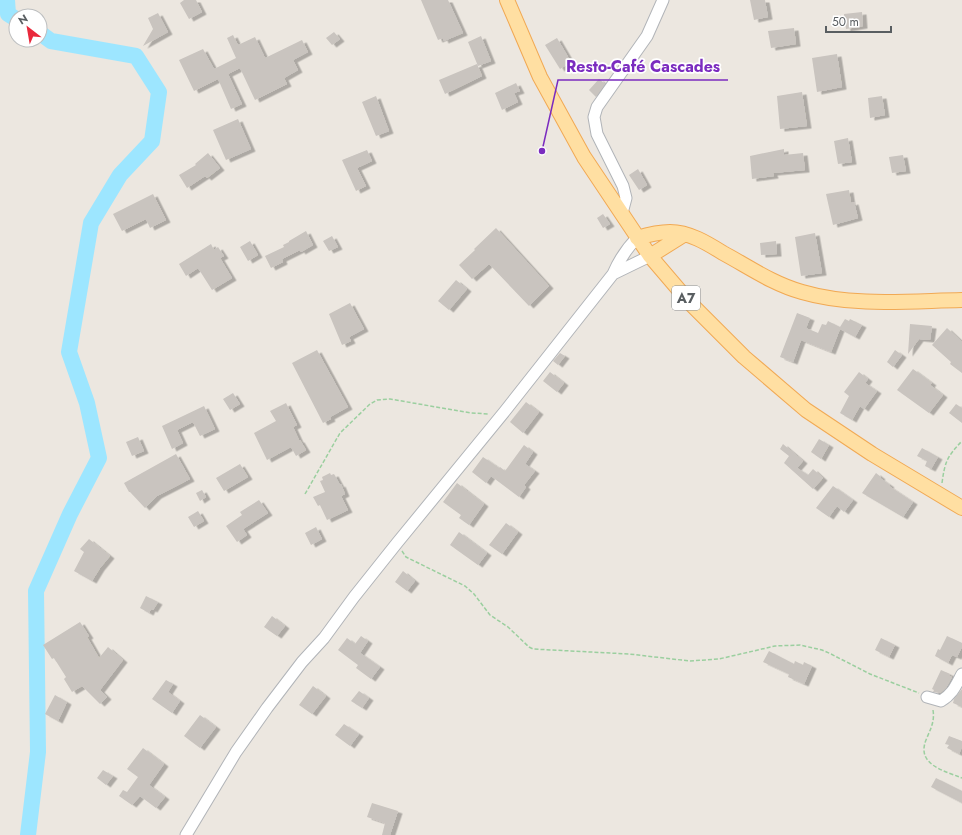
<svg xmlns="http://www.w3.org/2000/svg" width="962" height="835" viewBox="0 0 962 835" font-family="Jost,sans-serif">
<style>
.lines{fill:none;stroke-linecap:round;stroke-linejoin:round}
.river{stroke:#9de6ff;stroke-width:16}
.building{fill:#c9c4bf;filter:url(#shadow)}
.minor-casing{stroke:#b1b4b8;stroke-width:13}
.major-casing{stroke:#f1a954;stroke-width:16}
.path{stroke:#9bcf9f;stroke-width:1.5;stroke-dasharray:4 2;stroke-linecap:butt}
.minor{stroke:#fff;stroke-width:11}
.major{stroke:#ffdfa2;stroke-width:14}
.labels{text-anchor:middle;stroke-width:3.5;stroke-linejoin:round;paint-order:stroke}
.shield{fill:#fff;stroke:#8b8e90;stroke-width:1}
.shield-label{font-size:14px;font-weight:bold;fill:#595e61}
.leader{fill:none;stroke:#7b2cbf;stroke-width:1.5}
.callout-dot{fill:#7b2cbf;stroke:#fff;stroke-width:1.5}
.callout-label{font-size:16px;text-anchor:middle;font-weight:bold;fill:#7b2cbf;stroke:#fff;stroke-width:3.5;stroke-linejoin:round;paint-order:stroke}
</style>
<defs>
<filter id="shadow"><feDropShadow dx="4.5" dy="2.5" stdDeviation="0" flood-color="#0004"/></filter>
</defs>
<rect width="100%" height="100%" fill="#ece7e0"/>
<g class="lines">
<path class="river" d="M7,0L8,14L16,19
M28,835L38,752L36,591L70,514L99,458L87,403L69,352L91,223L120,175L152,141L159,92L136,56L51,41L40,33"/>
</g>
<path class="building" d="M184,0H196L202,12L189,19L180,3Z
M421,0H448L463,33L444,41L443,38L438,40Z
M750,0H765L768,17L754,20Z
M862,12L863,26L846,29L844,14Z
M158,13L168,32L143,46L153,29L148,18Z
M794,28L796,44L771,48L768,31Z
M334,32L340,39L332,45L326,38Z
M233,35L238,45L255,37L265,58L302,40L308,52L293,60L298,70L284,78L287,84L255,100L240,68L228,74L242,104L231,109L218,79L194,91L179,60L203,49L214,69L236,58L227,38Z
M481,36L491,61L478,66L468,42Z
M557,38L571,62L560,69L545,45Z
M837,54L842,87L817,92L812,58Z
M477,64L482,76L445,94L439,80Z
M599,79L605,84L596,97L589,90Z
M516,83L520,91L514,93L518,102L502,110L495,93Z
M802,92L807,126L780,129L777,96Z
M376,96L389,131L376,136L362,102Z
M882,96L885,115L870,118L868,98Z
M238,119L251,149L226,160L213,130Z
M848,138L852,162L838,164L834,141Z
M784,149V155L803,153L805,170L773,173L774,176L752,179L750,156Z
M367,150L372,161L357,168L366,186L356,191L342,160Z
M208,153L220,168L207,178L205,176L187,188L179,175L196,165L195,164Z
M903,155L906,171L892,173L889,157Z
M638,169L647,185L639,190L629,175Z
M849,190L851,203L854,202L858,218L833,225L826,194Z
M153,194L166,220L150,228L146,219L122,231L113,214Z
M603,214L610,224L603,228L597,218Z
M496,228L549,286L529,306L489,264L472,279L459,265L475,250L474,249Z
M306,231L313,245L301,252L300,250L282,259L283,262L271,268L265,256L284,247L283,245L289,242V241Z
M815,233L822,273L801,276L795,237Z
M332,236L338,247L329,251L323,241Z
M250,241L258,255L248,261L240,247Z
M776,241L777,254L761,255L760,243Z
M211,244L214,250L218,247L224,256L220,258L232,278L212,290L198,268L186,276L179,264Z
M456,280L467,289L449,310L438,301Z
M350,303L364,329L349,337L351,341L342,345L329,314Z
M797,313L810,318L806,328L818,333L822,324L826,325L828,321L840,327L845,319L849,321L850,319L862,325L855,337L840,329L831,352L801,340L793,362L780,357Z
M910,324L932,326L930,340L919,339L908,354Z
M947,328L962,342V373L950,364L951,362L932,345Z
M317,350L348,407L330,417L331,419L323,423L292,363Z
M895,350L902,355L893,367L887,362Z
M560,353L565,356L558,365L553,361Z
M913,369L932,383L930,385L943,395L929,413L897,390Z
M550,372L564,383L557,392L543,381Z
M859,372L868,379L865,383L877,391L864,409L860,406L852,420L840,413L849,396L844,392Z
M233,393L240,404L230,410L223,399Z
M526,402L539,412L523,433L510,422Z
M286,403L297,425L293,427L299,440H300L306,450L296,456L291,447L267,460L254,433L276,421L270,411Z
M956,404L962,408V423L949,413Z
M204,406L215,429L200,436L193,422L177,430L183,443L172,449L162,426Z
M138,437L144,451L132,456L126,442Z
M819,439L829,445L821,459L811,452Z
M783,444L803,461L797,468L808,475L813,469L823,478L813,489L784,463L789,456L780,449Z
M524,445L533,452L525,464L535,471L524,485L526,487L519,497L491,476L486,483L472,472L483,457L499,468L500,467L505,471Z
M922,448L938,457L931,469L925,466L927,461L917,456Z
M176,454L190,479L157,496L145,508L130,492H129L124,483Z
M240,464L248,477L224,491L216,478Z
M330,473L331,475L334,474L340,485L341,484L345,494L341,496L348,510L327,520L320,505L318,506L313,497L325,492L320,481L323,480L322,477Z
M876,473L881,477L880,478L890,485L889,486L913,502L903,517L862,493Z
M457,483L484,504L469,525L459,518L461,515L443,502Z
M833,486L853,500L844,512L837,506L829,517L816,508Z
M202,490L206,497L200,501L196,493Z
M259,500L268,513L243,529L247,535L237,542L226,526L242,515L240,512Z
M198,511L204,521L194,527L188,517Z
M506,523L518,532L502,554L489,545Z
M316,527L322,539L311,545L305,533Z
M459,532L487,553L478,565L450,545Z
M89,539L110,556L100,568L92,581L74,571L84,552L80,549Z
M403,571L415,581L407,591L395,582Z
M146,596L158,602L153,610L151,609L149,613L140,608Z
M272,616L285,626L277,636L264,627Z
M80,622L89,636L87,637L99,658L108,647L123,660L100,690L107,697L100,704L82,686L72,692L64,679L66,677L54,658L52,659L43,645Z
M361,636L368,641L360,653L380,667L371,679L356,668L358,665L338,650L347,638L355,644Z
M947,636L962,643V647L957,657L952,655L948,663L935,656L938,649L940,650Z
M881,638L895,645L889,657L875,650Z
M769,651L794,664L795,661L803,665L804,662L812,666L804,684L788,677L789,674L763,662Z
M941,670L950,674L949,676L952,677L946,688L940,693L933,692L934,690L932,689Z
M166,680L173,684L168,692L180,701L172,713L152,699Z
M313,686L326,696L312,714L299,705Z
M962,689V707L953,703L954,699Z
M359,691L369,698L362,708L351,701Z
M55,695L67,702L58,721L45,714Z
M200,715L216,727L200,748L184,736Z
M344,724L359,734L350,746L335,735Z
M949,736L962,741V747L959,754L947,748L949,745L945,744Z
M143,748L164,764L149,785L165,797L156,808L140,796L132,805L119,796L123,790L127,792L138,777L127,769Z
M103,770L113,776L106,785L97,778Z
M936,778L962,791V803L931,787Z
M372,803L398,811L390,835H382L385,823L367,817Z"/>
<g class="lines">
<defs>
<path id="minor" d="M622,213L626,198L623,186L597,134L594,117L597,107L647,36L663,0
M613,274L650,256
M927,697L941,701C953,694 956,685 962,674
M186,835L236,752L267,708L302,662L324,638L354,597L397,543L505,411L613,274C619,260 626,249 637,238"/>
<path id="major" d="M507,0L540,77L584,157L650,256L691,304L744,357L806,410L872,454L962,508
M637,238C647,235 659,232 670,232C689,232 707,243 723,253C749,267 773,284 802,292C853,307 909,301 962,300
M650,256L685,234"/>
</defs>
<use href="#minor" class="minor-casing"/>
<use href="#major" class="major-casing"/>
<path class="path" d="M942,483C945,461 947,457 962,441
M305,494L340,433L370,404L377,400L390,399L471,413L489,414
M402,551L406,557L465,586L474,594L490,615L508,627L529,647L533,649L629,654L690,661L719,659L775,646L800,645L822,650L831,654L870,674L919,693
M933,710C935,722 930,730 926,740C916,765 945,771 962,778"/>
<use href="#minor" class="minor"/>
<use href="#major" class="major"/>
</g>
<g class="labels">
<rect class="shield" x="672" y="286" width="28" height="24" rx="3"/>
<g class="shield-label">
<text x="686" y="303">A7</text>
</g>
</g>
<path class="leader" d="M542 151L558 80H728"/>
<circle class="callout-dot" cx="542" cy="151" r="4"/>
<g class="callout-label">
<text x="643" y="72">Resto-Café Cascades</text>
</g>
<g transform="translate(28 28) rotate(329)"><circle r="19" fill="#ffffff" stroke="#bdbfc0"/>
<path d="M0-3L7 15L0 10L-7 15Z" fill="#e9293c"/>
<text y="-6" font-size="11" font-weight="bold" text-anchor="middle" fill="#595e61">N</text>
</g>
<path d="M826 26v6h65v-6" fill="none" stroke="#595e61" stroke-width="2"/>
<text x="832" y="26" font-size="12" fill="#595e61" stroke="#ffffff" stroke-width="3" paint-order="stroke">50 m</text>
</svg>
